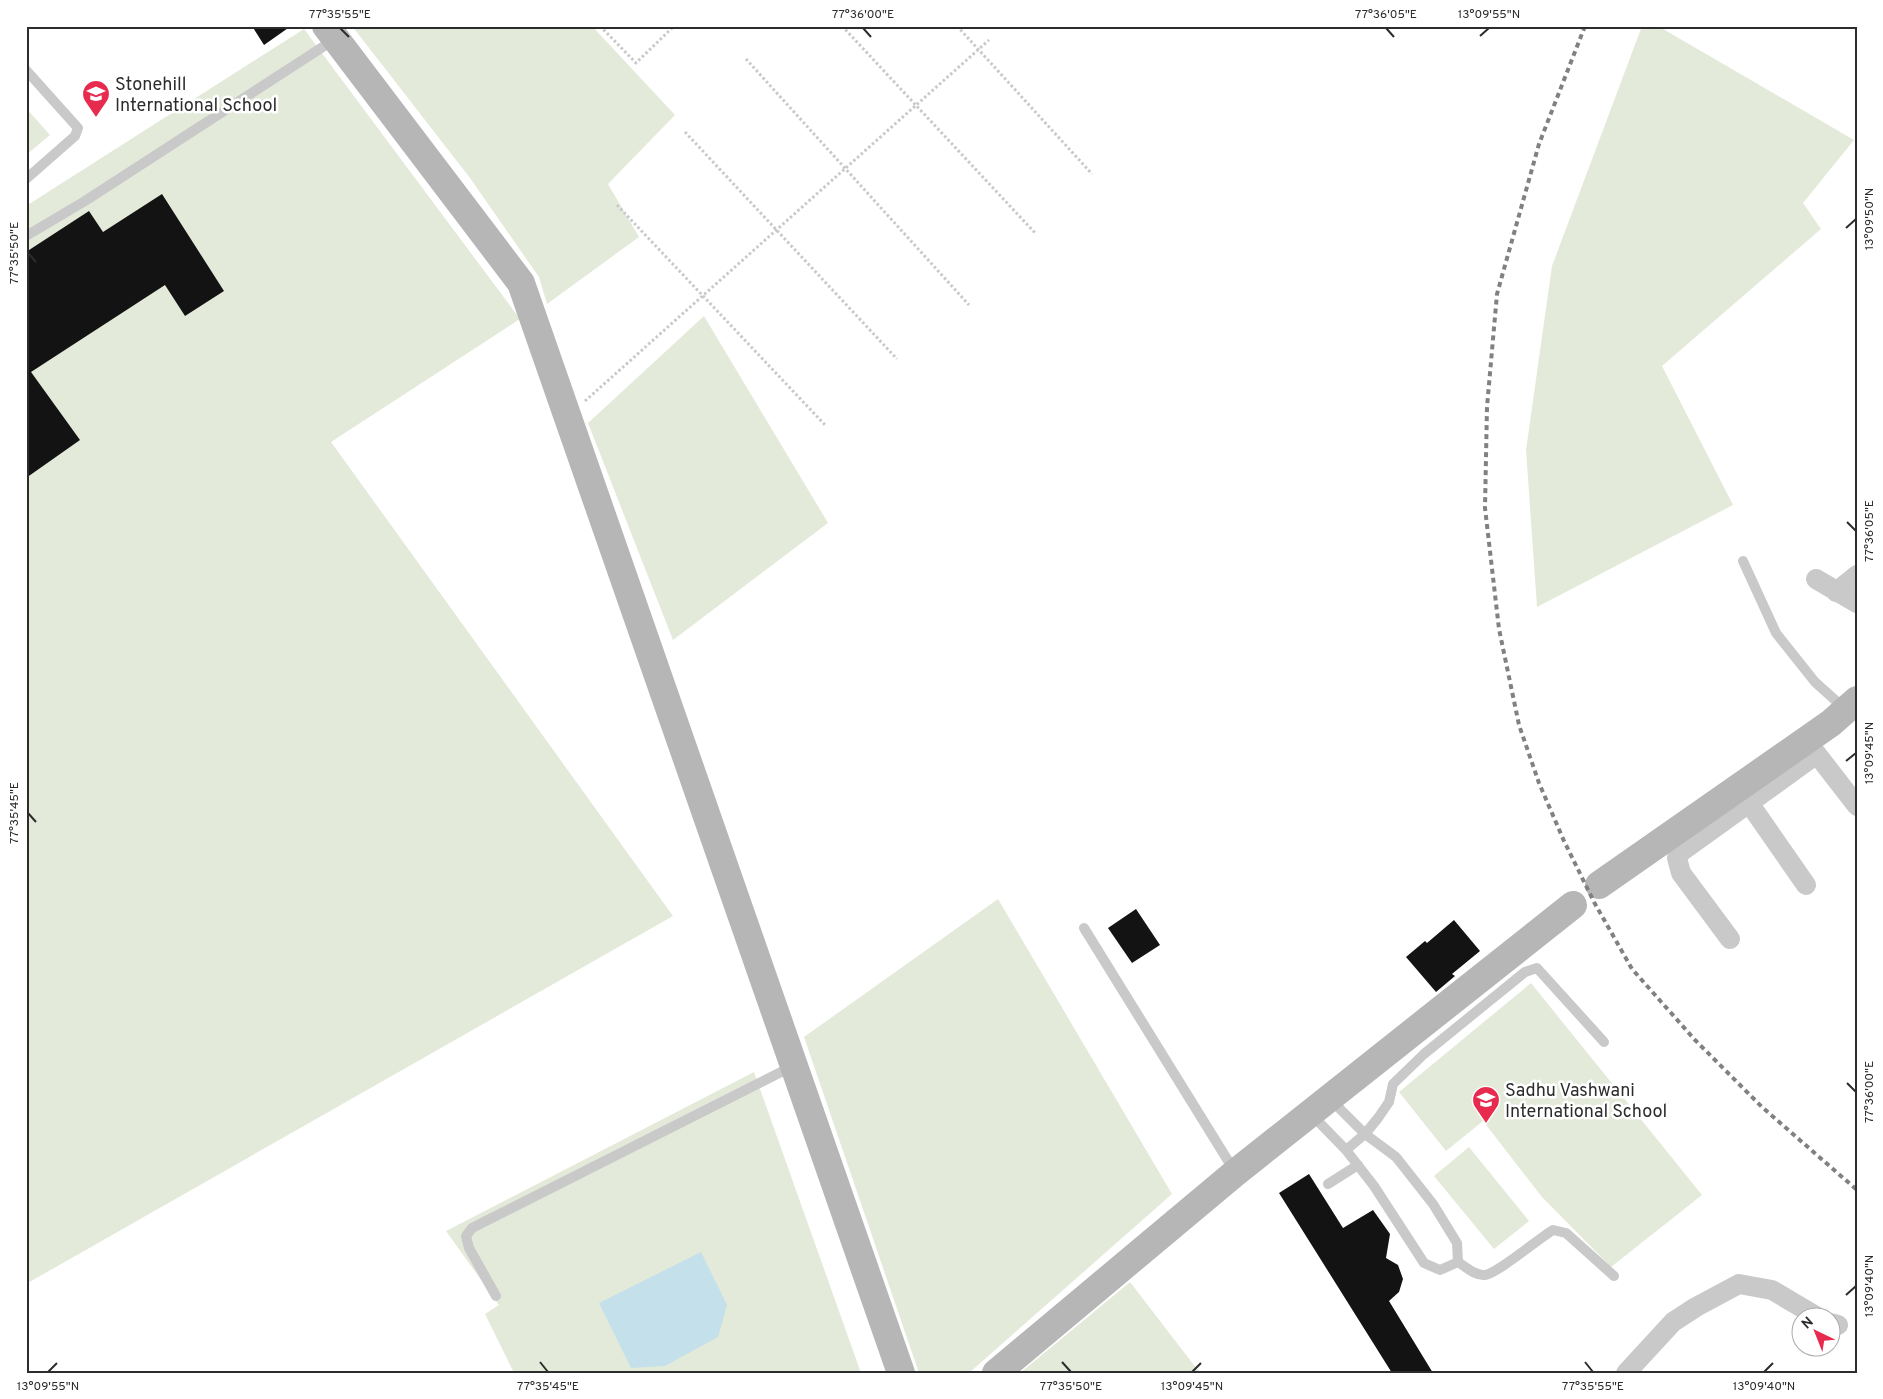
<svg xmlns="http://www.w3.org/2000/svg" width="1883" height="1399" viewBox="0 0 1883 1399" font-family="Overpass,sans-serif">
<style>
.green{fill:#e4ead9}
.water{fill:#c4e0eb}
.building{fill:#131313}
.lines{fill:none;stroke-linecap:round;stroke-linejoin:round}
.path{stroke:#c9c9c9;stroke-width:3;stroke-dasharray:2.5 2.5;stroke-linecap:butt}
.lane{stroke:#c9c9c9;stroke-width:10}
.street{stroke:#c9c9c9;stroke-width:20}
.secondary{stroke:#b6b6b6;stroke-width:28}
.rail{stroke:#818181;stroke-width:4;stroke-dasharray:5 4;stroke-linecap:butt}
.ticks{fill:none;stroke:#2c2c2c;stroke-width:2}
.labels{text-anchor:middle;stroke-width:5;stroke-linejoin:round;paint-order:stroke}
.poi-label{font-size:18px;fill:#2c2c2c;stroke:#fff;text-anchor:start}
.neatline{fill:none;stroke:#2c2c2c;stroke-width:2}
.ticks-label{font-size:12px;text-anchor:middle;fill:#2c2c2c}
</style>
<rect width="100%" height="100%" fill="#fff"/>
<path class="green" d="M352,26H592L675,115L608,184L639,237L547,304L539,277L470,178Z
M1642,26H1658L1854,140L1803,203L1821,229L1662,366L1733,505L1537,607L1526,450L1552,266Z
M304,29L520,319L331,442L673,916L26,1284V206Z
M26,108L50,135L26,155Z
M704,316L828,523L673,640L588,423Z
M998,899L1172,1194L969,1373H919L804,1037Z
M1531,983L1702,1195L1611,1267L1542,1197L1483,1121L1446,1151L1399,1092Z
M754,1072L861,1373H514L485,1314L499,1305L446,1231Z
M1469,1147L1529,1221L1494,1249L1434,1176Z
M1130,1282L1200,1373H1020Z"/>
<path class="water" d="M701,1252L727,1305L718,1337L665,1366L631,1368L599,1303Z"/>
<path class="building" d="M252,26H291L264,45Z
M162,194L224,291L185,316L165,285L31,372L80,440L26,478V252L89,211L103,232Z
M1136,909L1160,945L1132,963L1108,928Z
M1454,920L1480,951L1452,974L1455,976L1436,992L1406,957L1425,941L1427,943Z
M1309,1174L1343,1228L1373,1210L1390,1234L1386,1258L1398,1265L1403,1279L1399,1292L1389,1301L1433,1373H1392L1279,1193Z"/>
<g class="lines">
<path class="path" d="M600,26L636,63L674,26
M842,26L1036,234
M957,26L1092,174
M746,59L969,305
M685,132L897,359
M617,205L826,426
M585,401L989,40"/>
<path class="lane" d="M26,70L78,128L75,136L26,179
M26,236L85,201L335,39
M1743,561L1776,633L1815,682L1845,709
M1084,928L1235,1172
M1311,1114L1346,1150L1374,1186L1424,1263L1440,1270L1458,1262L1457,1243L1433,1204L1396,1157L1365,1134L1329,1098
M1346,1150L1365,1134L1378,1118L1389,1102L1393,1084L1424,1054L1525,972L1537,968L1604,1042
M1328,1184L1358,1165
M1458,1262C1466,1267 1475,1276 1485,1275C1498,1273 1538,1239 1553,1230L1566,1233L1614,1276
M496,1296L469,1248L466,1236L472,1228L793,1066"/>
<path class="street" d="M1816,579L1857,603
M1836,592L1857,575
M1809,744L1857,806
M1749,803L1806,885
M1730,939L1681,873L1677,858L1681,852L1817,754
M1830,1323L1838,1325
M1626,1373L1673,1322L1696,1307L1739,1284L1772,1290L1816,1316"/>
<path class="secondary" d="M326,26L521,283L901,1373
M1599,885L1831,723L1857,700
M996,1373L1235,1173L1573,905"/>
<path class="rail" d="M1585,26L1539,144L1497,294L1487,407L1485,508L1499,629L1519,725L1539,783L1564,841L1594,902L1632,969L1695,1040L1762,1107L1857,1190"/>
</g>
<path class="ticks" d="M340,28L349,37M863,28L871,37M1386,28L1394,37M1480,36L1489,28M1846,228L1856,219M28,253L36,262M1847,522L1856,531M1846,761L1856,753M28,813L36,822M1847,1083L1856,1092M1846,1295L1856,1286M540,1362L548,1372M1062,1362L1071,1372M1585,1362L1593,1372M48,1372L57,1363M1192,1372L1201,1363M1764,1372L1773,1363"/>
<defs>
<symbol id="school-pin" viewBox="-11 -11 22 30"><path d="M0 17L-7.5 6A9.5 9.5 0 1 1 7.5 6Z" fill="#e62b4f" stroke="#fff"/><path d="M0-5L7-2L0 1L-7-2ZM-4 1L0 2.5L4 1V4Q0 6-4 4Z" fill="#fff"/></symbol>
</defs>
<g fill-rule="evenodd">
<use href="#school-pin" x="80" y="78" width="32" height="43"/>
<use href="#school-pin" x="1470" y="1084" width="32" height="43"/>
</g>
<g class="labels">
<g class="poi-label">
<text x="115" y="90">Stonehill<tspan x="115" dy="21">International School</tspan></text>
<text x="1505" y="1096">Sadhu Vashwani<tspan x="1505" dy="21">International School</tspan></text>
</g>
</g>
<rect width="1883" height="1399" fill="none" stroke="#ffffff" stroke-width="55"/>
<g transform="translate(1816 1332) rotate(317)"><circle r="24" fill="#ffffff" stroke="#ababab"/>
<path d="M0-4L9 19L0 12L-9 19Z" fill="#e62b4f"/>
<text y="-8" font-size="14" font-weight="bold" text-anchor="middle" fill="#2c2c2c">N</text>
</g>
<rect x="28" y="28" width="1828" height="1344" class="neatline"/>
<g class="ticks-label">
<text x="340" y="18">77°35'55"E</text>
<text x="863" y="18">77°36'00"E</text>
<text x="1386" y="18">77°36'05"E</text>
<text x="1489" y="18">13°09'55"N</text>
<text transform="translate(1869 219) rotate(-90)" y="4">13°09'50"N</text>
<text transform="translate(14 253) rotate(-90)" y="4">77°35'50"E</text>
<text transform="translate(1869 531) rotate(-90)" y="4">77°36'05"E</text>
<text transform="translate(1869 753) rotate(-90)" y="4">13°09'45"N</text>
<text transform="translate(14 813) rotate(-90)" y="4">77°35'45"E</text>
<text transform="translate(1869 1092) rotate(-90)" y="4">77°36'00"E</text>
<text transform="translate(1869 1286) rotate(-90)" y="4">13°09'40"N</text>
<text x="48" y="1390">13°09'55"N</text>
<text x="548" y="1390">77°35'45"E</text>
<text x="1071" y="1390">77°35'50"E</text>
<text x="1192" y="1390">13°09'45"N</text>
<text x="1593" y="1390">77°35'55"E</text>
<text x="1764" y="1390">13°09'40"N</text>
</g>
</svg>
